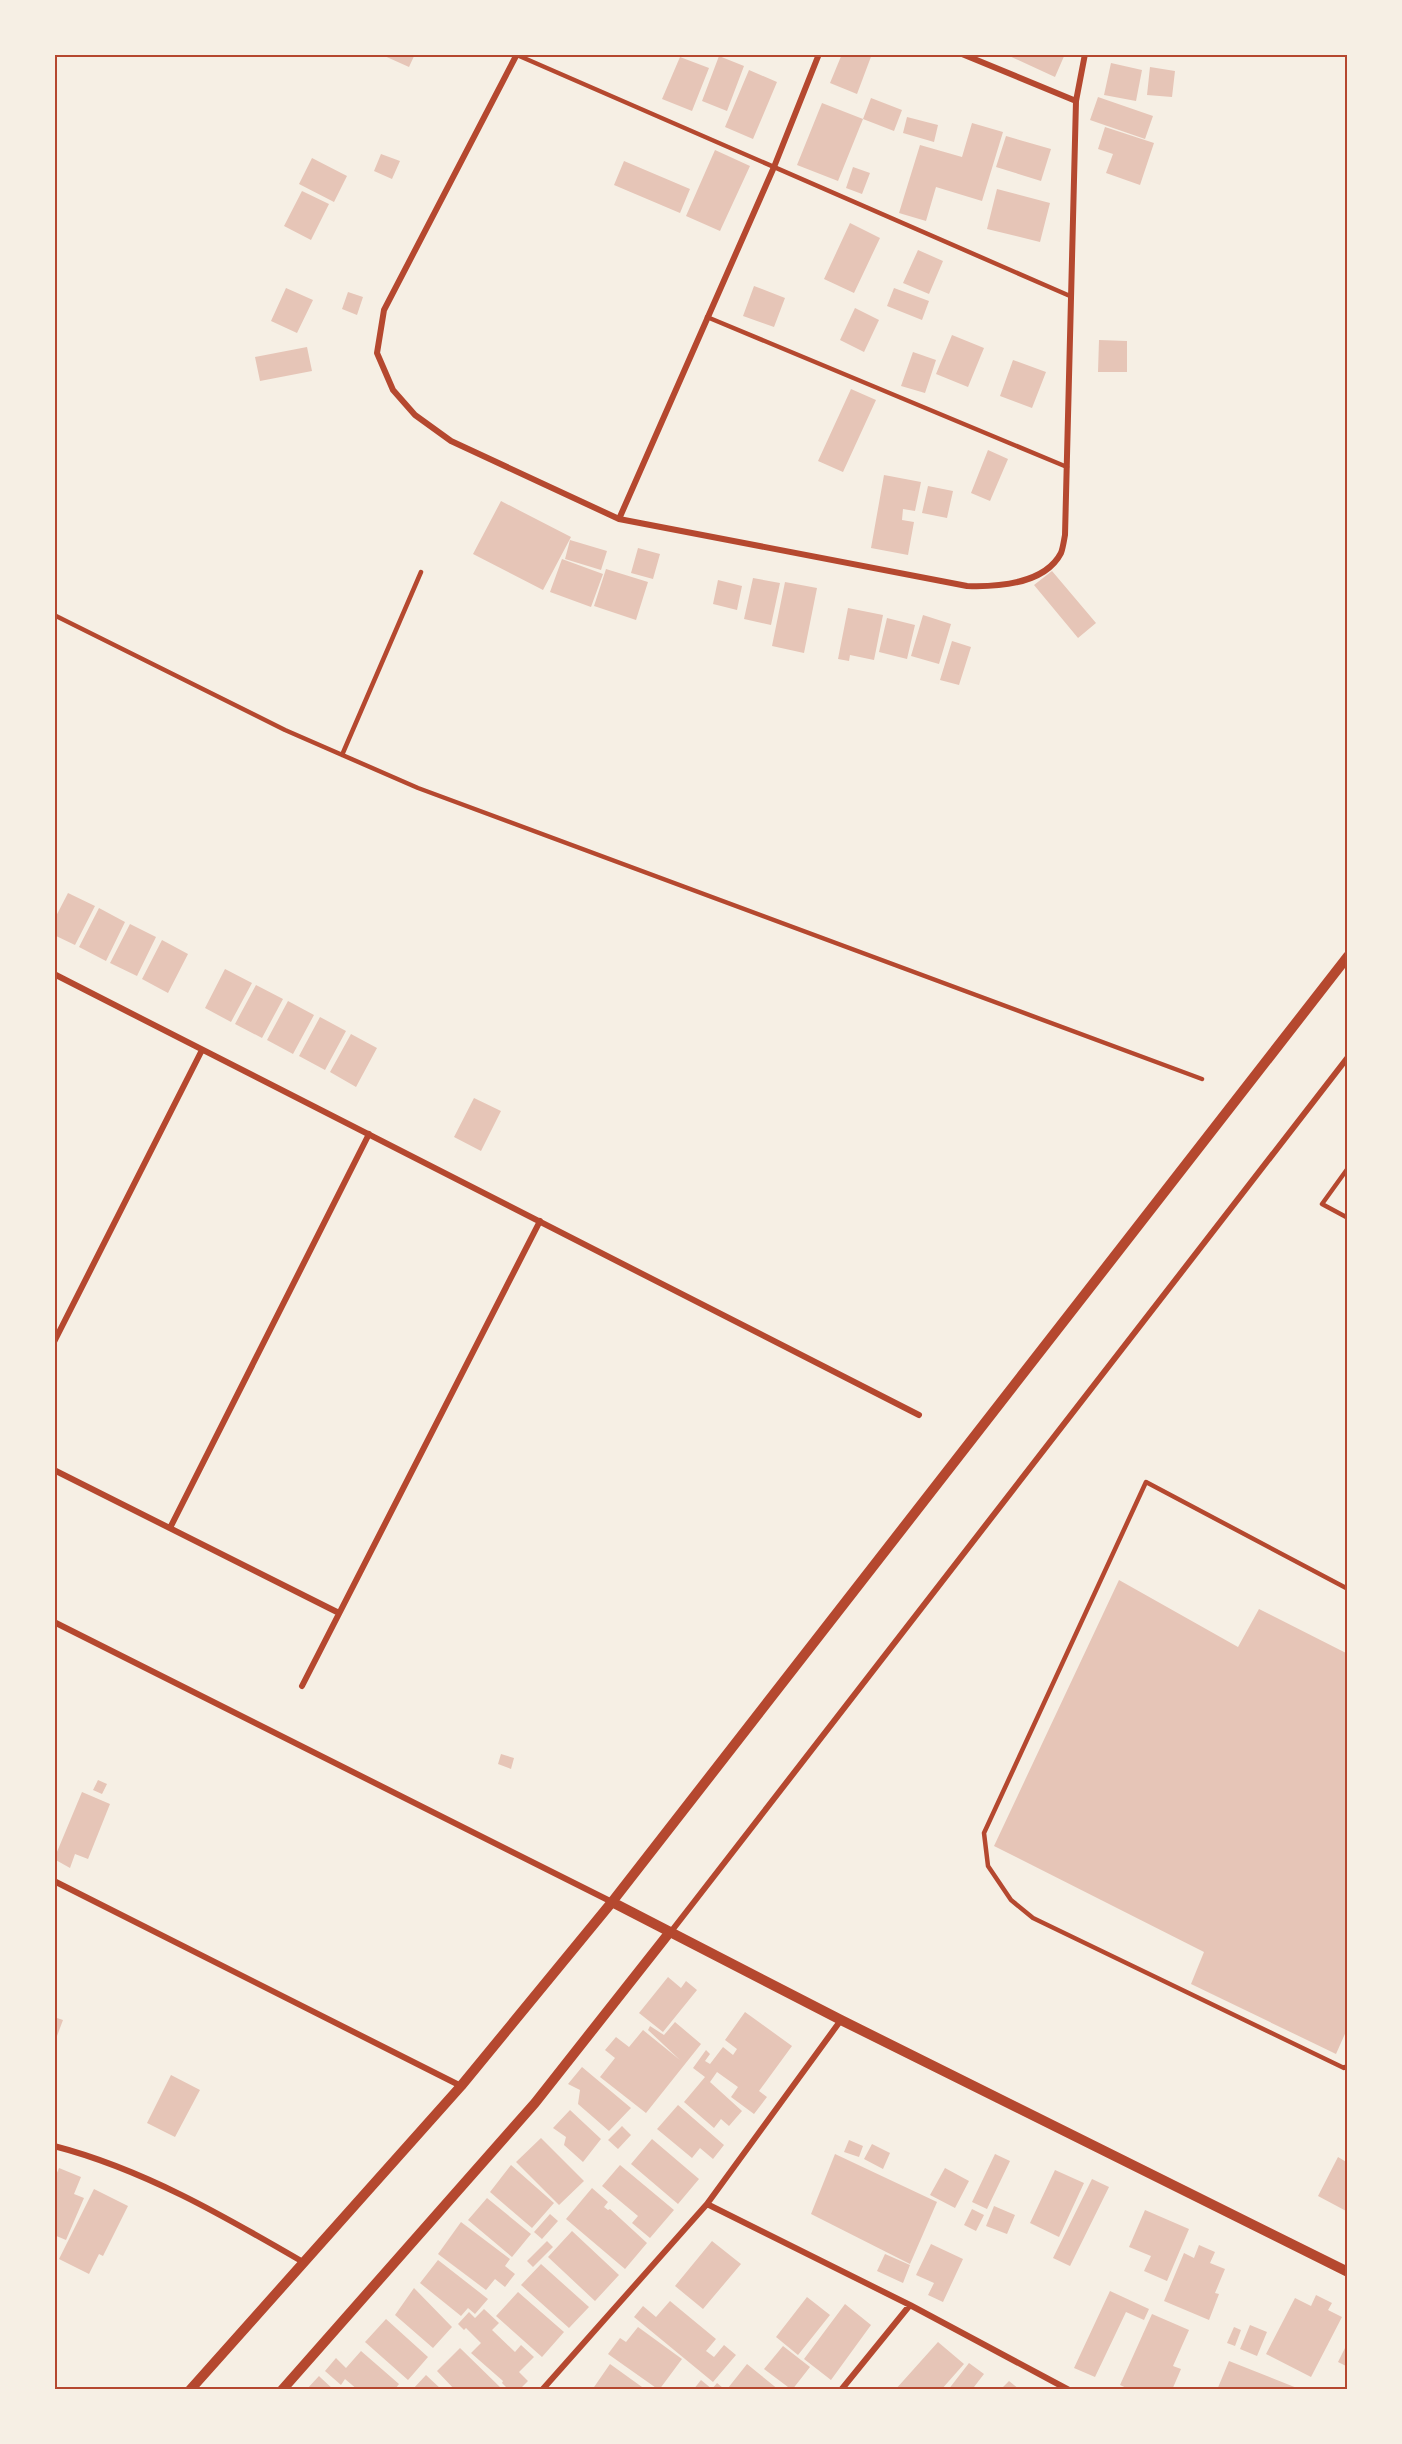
<svg xmlns="http://www.w3.org/2000/svg" width="1402" height="2444" viewBox="0 0 1402 2444" font-family="'Noto Serif',serif">
<style>
.building{fill:#e6c5b7}
.lines{fill:none;stroke-linecap:round;stroke-linejoin:round}
.service{stroke:#b5482f;stroke-width:4.5}
.minor{stroke:#b5482f;stroke-width:6}
.tertiary{stroke:#b5482f;stroke-width:10}
.neatline{fill:none;stroke:#b5482f;stroke-width:2}
</style>
<rect width="100%" height="100%" fill="#f6efe4"/>
<path class="building" d="M380,54H415L409,67Z
M842,54H872L857,94L830,83Z
M1005,54H1065L1055,77Z
M719,56L744,66L727,111L702,101Z
M680,57L709,68L692,111L662,99Z
M1111,63L1142,70L1136,101L1104,95Z
M1150,67L1175,71L1172,97L1147,95Z
M749,70L777,82L753,139L725,127Z
M1098,97L1153,116L1145,139L1090,120Z
M871,98L902,110L894,131L863,119Z
M822,103L863,119L838,181L797,165Z
M907,117L938,125L934,142L903,133Z
M972,123L1003,132L982,201L936,187L926,221L899,213L920,145L962,157Z
M1105,127L1154,143L1140,185L1106,173L1113,154L1098,149Z
M1006,136L1051,149L1041,181L996,167Z
M715,150L750,166L720,231L686,216Z
M381,154L400,161L392,179L374,171Z
M312,158L347,176L334,202L299,184Z
M624,161L690,189L680,213L614,185Z
M853,167L870,173L862,194L846,188Z
M997,189L1050,203L1040,242L987,229Z
M302,191L329,204L311,240L284,226Z
M850,223L880,238L854,293L824,279Z
M918,250L943,261L929,294L903,283Z
M754,286L785,298L774,327L743,316Z
M286,288L313,300L297,333L271,321Z
M894,288L929,301L922,320L887,306Z
M348,292L363,297L357,315L342,309Z
M855,308L879,320L864,352L840,340Z
M952,335L984,348L968,387L936,374Z
M1099,340L1127,341V372H1098Z
M307,347L312,371L260,381L255,357Z
M913,352L936,360L925,393L901,386Z
M1013,360L1046,372L1032,408L1000,396Z
M851,389L876,400L843,472L818,461Z
M988,450L1008,459L990,501L971,493Z
M884,475L921,482L915,511L903,509L902,520L914,522L908,555L871,548Z
M928,486L953,491L947,518L922,513Z
M501,501L571,537L543,590L473,554Z
M570,540L607,551L601,570L565,559Z
M638,548L660,554L653,579L631,573Z
M562,559L603,574L591,607L550,592Z
M606,569L648,582L636,620L594,606Z
M1052,571L1096,623L1078,638L1034,585Z
M753,578L780,583L771,625L744,619Z
M718,580L742,586L737,610L713,604Z
M785,582L817,588L804,653L772,646Z
M848,608L883,615L874,660L850,655L849,661L838,659Z
M923,615L951,624L939,664L911,656Z
M887,618L915,625L907,659L879,652Z
M952,641L971,647L959,685L940,680Z
M68,893L95,906L75,945L54,935V920Z
M99,908L125,922L106,961L79,947Z
M130,924L156,937L137,976L110,963Z
M162,940L188,954L168,993L142,979Z
M225,969L252,983L231,1022L205,1008Z
M256,985L283,999L262,1038L235,1024Z
M288,1001L314,1015L293,1054L267,1040Z
M320,1017L346,1031L325,1070L299,1056Z
M351,1034L377,1048L356,1087L330,1072Z
M474,1098L501,1111L481,1151L454,1137Z
M1119,1580L1238,1647L1259,1609L1348,1654V2027L1336,2054L1191,1984L1204,1952L994,1846Z
M501,1754L514,1758L511,1769L498,1764Z
M98,1780L107,1784L102,1794L93,1790Z
M82,1792L110,1804L88,1859L75,1854L70,1868L54,1859Z
M668,1977L681,1988L686,1981L697,1990L663,2032L639,2013Z
M745,2012L792,2046L759,2091L767,2097L754,2114L731,2097L738,2087L717,2072L710,2082L742,2111L729,2126L721,2119L714,2128L684,2102L705,2077L693,2068L706,2050L710,2054L705,2061L710,2064L723,2047L733,2055L737,2049L725,2040Z
M54,2017L63,2020L54,2044Z
M675,2022L701,2044L646,2113L600,2077L615,2058L605,2050L616,2037L629,2047L643,2030L680,2060L648,2030L650,2026L664,2035Z
M582,2067L631,2108L609,2131L578,2104L580,2090L568,2084Z
M171,2075L200,2090L175,2137L147,2123Z
M678,2105L724,2145L713,2159L700,2148L692,2158L657,2129Z
M570,2110L601,2139L583,2162L564,2145L566,2137L553,2128Z
M622,2126L631,2135L618,2149L608,2140Z
M541,2138L584,2181L559,2205L516,2162Z
M652,2139L699,2179L678,2204L631,2164Z
M849,2140L863,2146L859,2157L844,2152Z
M872,2144L890,2153L883,2169L864,2159Z
M835,2154L937,2202L910,2264L811,2214Z
M995,2154L1010,2161L987,2209L972,2202Z
M1338,2157L1348,2163V2212L1318,2196Z
M511,2165L554,2203L532,2228L490,2192Z
M620,2165L674,2210L650,2238L632,2223L638,2216L602,2186Z
M59,2168L81,2177L74,2194L84,2198L66,2240L54,2235V2180Z
M945,2168L969,2181L955,2208L930,2195Z
M1055,2170L1084,2183L1059,2237L1030,2223Z
M1092,2179L1109,2187L1070,2266L1053,2258Z
M592,2188L608,2202L604,2207L608,2210L610,2209L647,2243L625,2269L566,2219Z
M94,2189L128,2206L103,2256L99,2254L89,2274L59,2259Z
M487,2198L531,2234L512,2257L468,2220Z
M994,2206L1015,2215L1007,2234L986,2226Z
M972,2209L984,2215L976,2231L964,2225Z
M1145,2210L1189,2229L1167,2281L1144,2271L1151,2256L1129,2247Z
M550,2214L558,2221L542,2239L534,2232Z
M461,2222L510,2259L505,2266L515,2274L505,2287L495,2279L486,2290L438,2254Z
M572,2231L619,2275L595,2301L548,2257Z
M547,2241L553,2247L533,2267L527,2261Z
M712,2241L741,2264L703,2309L675,2286Z
M931,2244L963,2259L943,2302L928,2295L934,2283L916,2275Z
M1199,2245L1215,2252L1210,2263L1225,2269L1215,2293L1219,2294L1209,2320L1164,2301L1184,2253L1194,2258Z
M885,2254L910,2265L903,2283L877,2271Z
M438,2260L488,2299L475,2314L468,2308L461,2316L420,2283Z
M541,2264L589,2307L569,2328L521,2285Z
M414,2288L452,2327L433,2348L395,2315Z
M1110,2291L1149,2309L1144,2320L1126,2312L1095,2377L1074,2368Z
M518,2292L564,2332L542,2357L496,2316Z
M1316,2295L1332,2303L1328,2310L1342,2317L1311,2377L1266,2354L1295,2298L1311,2306Z
M807,2297L830,2315L798,2355L776,2337Z
M670,2301L716,2339L706,2351L714,2357L724,2345L736,2355L713,2382L634,2317L643,2306L656,2317Z
M845,2304L871,2325L831,2380L804,2359Z
M484,2309L499,2323L492,2330L515,2352L521,2345L534,2357L519,2372L528,2381L519,2390H509L502,2383L503,2381L471,2353L481,2343L466,2328L464,2330L458,2324L469,2312L475,2318Z
M1152,2314L1189,2330L1173,2366L1181,2369L1172,2390H1131L1120,2385Z
M386,2319L428,2357L408,2380L365,2342Z
M1250,2325L1267,2332L1257,2356L1240,2349Z
M638,2327L682,2359L659,2390L608,2354L620,2338L626,2342Z
M1234,2327L1241,2330L1235,2346L1227,2343Z
M938,2342L964,2364L941,2390H895Z
M1348,2342V2367L1338,2362Z
M783,2346L810,2367L792,2390L764,2369Z
M460,2348L502,2389L501,2390H455L437,2371Z
M361,2351L399,2384L396,2388L399,2390H358L345,2379L341,2385L325,2371L336,2358L346,2368Z
M1229,2361L1302,2390H1217Z
M969,2363L984,2374L974,2387L979,2390H948Z
M610,2364L642,2387L640,2390H592Z
M747,2364L779,2390L728,2388Z
M426,2375L442,2390H412Z
M319,2376L321,2378L334,2390H306Z
M701,2380L712,2389L717,2383L723,2388L721,2390H693Z
M1009,2381L1020,2390H1000Z"/>
<g class="lines">
<path class="service" d="M517,55L1070,296
M707,317L1067,467
M54,615L285,730L418,788L1202,1079
M342,755L421,572
M1348,1168L1322,1204L1348,1218
M1348,1589L1146,1482L984,1833L988,1866L1011,1900L1033,1918L1344,2068L1348,2065"/>
<path class="minor" d="M517,54L384,310L377,353L393,390L415,415L451,441L619,519L967,586C997,587 1045,584 1061,553C1063,548 1064,540 1065,535L1076,101L1085,54
M962,54L1076,101
M619,519L774,167L819,54
M54,974L919,1415
M54,1342L202,1050
M54,1470L339,1613
M170,1528L369,1134
M54,1622L612,1902
M302,1686L540,1221
M54,1881L461,2086
M670,1933L1348,1057
M54,2146C143,2169 224,2216 303,2262
M707,2204L910,2305L1069,2390
M542,2390L707,2204L841,2020
M841,2390L910,2305"/>
<path class="tertiary" d="M612,1902L841,2020L1348,2272
M190,2390L461,2086L612,1902L1348,956
M282,2390L535,2103L669,1933"/>
</g>
<rect width="1402" height="2444" fill="none" stroke="#f6efe4" stroke-width="111"/>
<rect x="56" y="56" width="1290" height="2332" class="neatline"/>
</svg>
